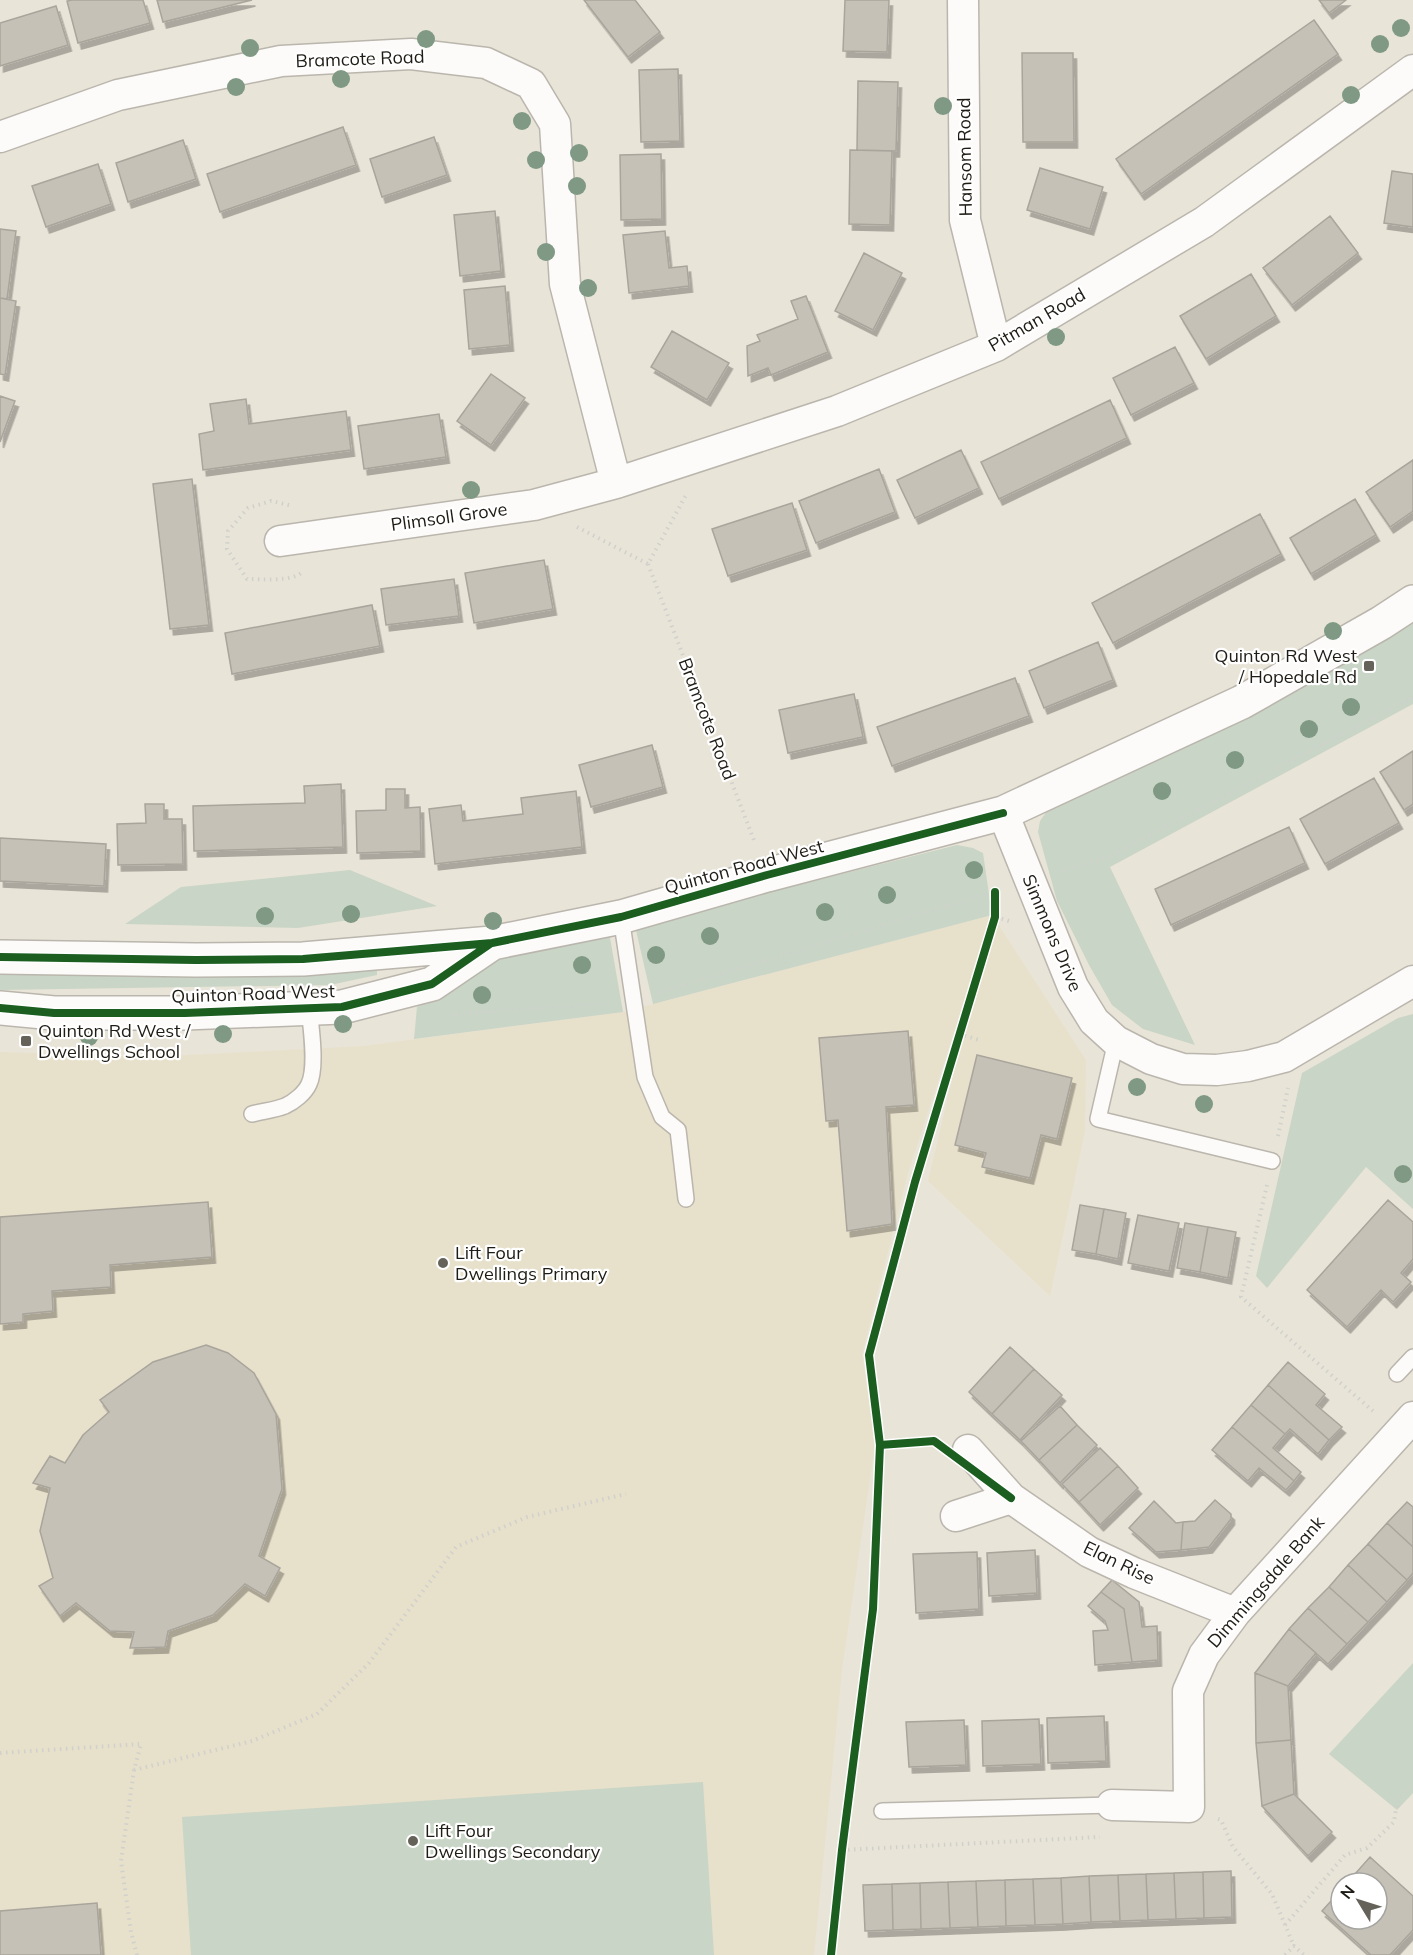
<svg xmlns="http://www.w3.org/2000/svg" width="1413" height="1955" viewBox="0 0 1413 1955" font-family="Mulish,sans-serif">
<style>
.built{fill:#e7e0ca}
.green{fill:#c9d5c6}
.building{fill:#c5c1b6;stroke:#a9a59c;stroke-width:1.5;filter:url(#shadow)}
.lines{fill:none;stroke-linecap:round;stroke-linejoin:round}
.service-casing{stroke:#bab6ad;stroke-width:18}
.minor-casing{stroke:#bab6ad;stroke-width:33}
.tertiary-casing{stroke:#bab6ad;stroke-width:36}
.path{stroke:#d0d0cc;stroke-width:4;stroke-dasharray:1.5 4.5;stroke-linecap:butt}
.service{stroke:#fcfbf9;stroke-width:15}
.minor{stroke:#fcfbf9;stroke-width:30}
.tertiary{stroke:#fcfbf9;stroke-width:33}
.cycleway-casing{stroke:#fff;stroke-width:11}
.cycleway{stroke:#1b5e20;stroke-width:8}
.tree{fill:#7f9984}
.poi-dot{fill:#656259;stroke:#fff;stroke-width:2}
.labels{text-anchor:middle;stroke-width:4.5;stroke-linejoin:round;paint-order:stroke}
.street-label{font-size:18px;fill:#1e1c14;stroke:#fff}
.poi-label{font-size:18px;fill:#1e1c14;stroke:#fff;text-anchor:start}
</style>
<defs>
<filter id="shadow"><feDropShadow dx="3.5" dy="6" stdDeviation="0" flood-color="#0004"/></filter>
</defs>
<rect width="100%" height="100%" fill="#e9e4d8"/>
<path class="built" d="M992,915L1086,1060L1085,1131L1050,1296L928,1181L989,925L908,1173L862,1354L875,1444L842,1670L814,1955H0V1052L151,1057L364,1046L623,1012Z"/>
<path class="green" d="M1413,621V704L1110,867L1195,1045L1143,1029L1112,1005L1089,965L1057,901L1038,832L1040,821L1047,811L1369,650Z
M957,845L973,848L983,853L992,915L653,1004L635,926Z
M350,870L437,906L298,928L125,924L181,887Z
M609,932L623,1012L414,1039L417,1007L508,955Z
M377,964V975L330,985L0,990V968Z
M1413,1014V1209L1366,1167L1267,1288L1256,1276L1302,1073L1398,1018Z
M1413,1663V1793L1397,1810L1329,1754Z
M703,1782L714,1955H191L182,1817Z"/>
<path class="building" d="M72,0H143L150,23L78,43L67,1Z
M157,0H252L163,22Z
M584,0H635L660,32L628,57Z
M845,0H889L887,52L843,51Z
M1319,0H1346L1329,13Z
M56,6L68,45L0,66V23Z
M1314,20L1338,54L1141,194L1116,159Z
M1022,53H1073L1074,142H1023Z
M678,69L680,141L641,142L639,70Z
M858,81L898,82L896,151L857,150Z
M343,127L356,165L220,212L207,174Z
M434,137L447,175L382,197L370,159Z
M183,140L196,179L128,202L116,163Z
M850,150L892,151L890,225L849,224Z
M661,154L662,219L621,220L620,155Z
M98,164L111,204L46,227L32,186Z
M1040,168L1103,187L1090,229L1027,210Z
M1392,171L1413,174V227L1384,223Z
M495,211L501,271L460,276L454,215Z
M1330,216L1358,253L1292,305L1263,268Z
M0,229L16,231L7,299L0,298Z
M665,231L669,268L687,266L689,286L629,293L623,235Z
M864,253L902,273L873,330L835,311Z
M1251,274L1276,316L1206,359L1180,316Z
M505,286L510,345L469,349L464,290Z
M806,296L828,352L771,375L768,368L748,376L747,346L760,341L757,335L798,319L791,301Z
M0,298L16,301L5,375L0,374Z
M672,331L729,363L707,400L651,367Z
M1175,347L1194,383L1131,415L1113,378Z
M491,374L525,398L491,445L457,421Z
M0,396L15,401L0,442Z
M246,399L249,424L346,411L351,450L203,470L199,434L214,431L210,404Z
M1110,400L1127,438L999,499L981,462Z
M439,414L446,457L364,469L358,426Z
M961,450L979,488L915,518L897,480Z
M1413,460V511L1390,527L1366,492Z
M879,469L895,512L816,543L799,501Z
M192,479L209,625L170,629L153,484Z
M1355,499L1376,535L1311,574L1290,538Z
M792,503L807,550L728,576L712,529Z
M1260,514L1281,554L1113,643L1092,603Z
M544,560L553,609L474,623L465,573Z
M454,579L459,616L386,625L381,589Z
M372,605L380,646L232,674L225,633Z
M1098,642L1113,680L1044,708L1029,671Z
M1015,678L1029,716L892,766L877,727Z
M854,694L863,737L788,753L779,710Z
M652,745L663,787L591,807L579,765Z
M1413,751V804L1404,810L1380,772Z
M1374,778L1399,823L1325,864L1300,819Z
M341,784L343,847L194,851L193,806L305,803L304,786Z
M386,789H405V808L420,807L421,851L357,853L356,811L386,810Z
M576,791L582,847L435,864L429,809L461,805L463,821L523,814L521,798Z
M145,804H164V819H182L183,864L118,865L117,824L146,823Z
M1289,827L1305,863L1171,925L1155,889Z
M0,838L106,844L104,886L0,881Z
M908,1031L914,1105L886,1107L892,1224L847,1231L838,1120L826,1121L819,1038Z
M977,1055L1072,1078L1057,1139L1041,1135L1030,1178L982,1167L986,1153L955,1145Z
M1388,1200L1413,1222V1259L1401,1273L1411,1282L1393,1302L1381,1290L1347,1327L1307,1290Z
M208,1202L212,1257L110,1265L111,1287L52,1291L53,1311L23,1314V1322L0,1324V1217Z
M1080,1205L1104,1209L1096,1254L1072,1250Z
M1104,1209L1126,1213L1118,1259L1096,1254Z
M1138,1215L1179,1223L1169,1271L1128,1263Z
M1185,1223L1208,1227L1200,1272L1177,1268Z
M1208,1227L1236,1232L1228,1278L1200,1272Z
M206,1345L228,1353L254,1373L276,1414L282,1489L259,1556L280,1568L265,1596L245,1584L213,1615L168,1631L165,1647L130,1648L134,1632L110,1631L76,1603L60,1616L39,1586L53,1578L40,1531L50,1488L33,1483L50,1456L65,1463L83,1435L109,1412L100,1400L153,1362Z
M1010,1347L1034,1369L992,1414L969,1392Z
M1288,1362L1325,1394L1316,1405L1342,1427L1329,1440L1268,1385Z
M1034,1369L1062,1395L1020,1440L992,1414Z
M1268,1385L1329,1440L1318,1454L1290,1429L1285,1434L1251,1405Z
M1251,1405L1285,1434L1273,1448L1301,1472L1294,1481L1232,1427Z
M1060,1406L1077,1425L1039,1460L1021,1441Z
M1077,1425L1097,1445L1060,1483L1039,1460Z
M1232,1427L1294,1481L1286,1490L1259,1468L1248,1481L1212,1450Z
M1100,1448L1118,1466L1079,1502L1062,1484Z
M1118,1466L1138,1488L1100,1525L1079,1502Z
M1215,1500L1231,1514V1519L1209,1547L1181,1550L1183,1522L1195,1521Z
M1154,1501L1176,1523L1183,1522L1181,1550L1156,1552L1129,1528Z
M1407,1502L1413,1507V1547L1387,1523Z
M1387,1523L1413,1547V1573L1407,1580L1368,1544Z
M1368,1544L1407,1580L1387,1602L1348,1565Z
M1035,1550L1037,1593L989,1596L987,1553Z
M977,1552L979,1609L916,1613L913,1554Z
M1348,1565L1387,1602L1368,1622L1329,1587Z
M1112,1580L1139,1602L1142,1627L1157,1626L1158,1660L1132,1662L1124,1609L1101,1592Z
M1329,1587L1368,1622L1347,1644L1308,1608Z
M1101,1592L1124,1609L1132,1662L1095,1665L1093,1631L1108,1630L1105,1621L1088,1606Z
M1308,1608L1347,1644L1328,1664L1289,1629Z
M1289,1629L1316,1653L1288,1686L1255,1673Z
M1255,1673L1288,1686L1291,1740L1256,1743Z
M1104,1716L1106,1761L1048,1763L1047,1718Z
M1039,1719L1041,1764L983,1766L982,1721Z
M964,1720L966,1765L909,1767L906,1722Z
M1291,1740L1294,1794L1262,1806L1256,1743Z
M1294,1794L1332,1832L1308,1856L1262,1806Z
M1370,1857L1413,1896V1930L1390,1955H1371L1322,1911L1341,1890V1919H1377V1883H1347Z
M1231,1871L1232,1917L1204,1918L1203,1872Z
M1203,1872L1204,1918L1176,1919L1174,1873Z
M1174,1873L1176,1919L1148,1920L1146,1874Z
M1146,1874L1148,1920L1120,1921L1118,1875Z
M1118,1875L1120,1921L1091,1922L1089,1876Z
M1089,1876L1091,1922L1063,1924L1061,1878Z
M1061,1878L1063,1924L1035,1925L1033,1879Z
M1033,1879L1035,1925L1006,1926L1005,1880Z
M1005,1880L1006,1926L978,1927L976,1881Z
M976,1881L978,1927L950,1928L948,1882Z
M948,1882L950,1928L921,1929L920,1883Z
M920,1883L921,1929L893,1930L892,1884Z
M892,1884L893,1930L865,1931L863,1885Z
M97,1903L101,1955H0V1911Z"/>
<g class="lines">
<defs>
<path id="service" d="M621,917L645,1077L662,1117L678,1130L686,1199
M1116,1041L1098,1119L1272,1161
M252,1114C263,1111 275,1110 285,1106C294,1102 305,1093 309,1084C317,1067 311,1027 309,1008
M1397,1374L1413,1357
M882,1811L1112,1805"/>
<path id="minor" d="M963,0L965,220L996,346
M0,137L118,95L281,61L411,54L486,63L531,84L555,124L565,284L616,483
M280,541L534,505L616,483L837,411L996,346L1204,222L1413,70
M1003,813L1073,987L1094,1021L1116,1041L1151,1059L1183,1069L1217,1070L1248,1066L1284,1057L1413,981
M1011,1498L1089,1552L1134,1573L1235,1613
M956,1516L1011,1498L968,1450
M1112,1805L1189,1807L1188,1691L1204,1655L1235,1613L1413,1417"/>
<path id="tertiary" d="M0,957L196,960L303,959L492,943L621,917L767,875L1003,813L1242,702L1381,623L1413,602
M0,1008L54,1013H185L342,1007L432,984L491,944"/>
</defs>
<use href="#service" class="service-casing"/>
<use href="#minor" class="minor-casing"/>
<use href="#tertiary" class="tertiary-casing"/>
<path class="path" d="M289,505L271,501L248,508L228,531L227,549L247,579C260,579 293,582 302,572
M577,527L648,564L686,495
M648,564L755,843
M1062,871L1110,856L1413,697
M996,917L1009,921
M657,993L1000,890
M452,1014L609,1003
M959,1034L979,1040
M1278,1136L1288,1088
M1267,1185L1241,1297L1373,1411
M880,1445L869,1355L915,1182L995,917V892
M0,1753L141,1744L134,1770L121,1861L131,1932L137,1955
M134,1770L252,1741L317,1714L369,1663L456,1547L527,1517L626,1494
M1218,1819L1221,1820L1233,1847L1272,1894L1294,1946
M842,1850L1100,1837
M1285,1925L1345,1855L1367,1848L1394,1822L1397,1801L1413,1783
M831,1955L842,1850L873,1609L880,1445L934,1441L937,1443
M1285,1955L1294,1946L1304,1955"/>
<use href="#service" class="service"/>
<use href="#minor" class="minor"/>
<use href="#tertiary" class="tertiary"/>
<defs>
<path id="cycleway" d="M0,957L196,960L303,959L492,943L621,917L767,875L1003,813
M0,1008L54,1013H185L342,1007L432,984L490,944
M880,1445L869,1355L915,1182L995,917V892
M831,1955L842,1850L873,1609L880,1445L934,1441L1011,1498"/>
</defs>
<use href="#cycleway" class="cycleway-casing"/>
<use href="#cycleway" class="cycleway"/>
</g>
<g class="tree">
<circle cx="1401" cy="28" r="9"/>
<circle cx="426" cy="39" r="9"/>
<circle cx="1380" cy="44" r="9"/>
<circle cx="250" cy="48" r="9"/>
<circle cx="341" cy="79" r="9"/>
<circle cx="236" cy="87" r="9"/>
<circle cx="1351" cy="95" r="9"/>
<circle cx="943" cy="106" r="9"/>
<circle cx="522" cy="121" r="9"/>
<circle cx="579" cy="153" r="9"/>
<circle cx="536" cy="160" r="9"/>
<circle cx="577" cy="186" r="9"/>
<circle cx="546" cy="252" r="9"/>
<circle cx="588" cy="288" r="9"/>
<circle cx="1056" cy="337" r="9"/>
<circle cx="471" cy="490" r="9"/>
<circle cx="1333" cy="631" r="9"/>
<circle cx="1351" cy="707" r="9"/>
<circle cx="1309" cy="729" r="9"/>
<circle cx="1235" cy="760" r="9"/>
<circle cx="1162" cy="791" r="9"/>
<circle cx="974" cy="870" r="9"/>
<circle cx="887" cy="895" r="9"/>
<circle cx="825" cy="912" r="9"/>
<circle cx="351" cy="914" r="9"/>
<circle cx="265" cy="916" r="9"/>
<circle cx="493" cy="921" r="9"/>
<circle cx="710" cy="936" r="9"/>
<circle cx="656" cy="955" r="9"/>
<circle cx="582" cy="965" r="9"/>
<circle cx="482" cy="995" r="9"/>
<circle cx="343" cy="1024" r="9"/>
<circle cx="223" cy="1034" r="9"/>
<circle cx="89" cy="1037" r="9"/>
<circle cx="1137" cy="1087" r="9"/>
<circle cx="1204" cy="1104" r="9"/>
<circle cx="1403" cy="1174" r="9"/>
</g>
<g class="poi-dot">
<rect x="1363" y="660" width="12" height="12" rx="3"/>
<rect x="20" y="1035" width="12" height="12" rx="3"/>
<circle cx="443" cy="1263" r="6"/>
<circle cx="413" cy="1841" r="6"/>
</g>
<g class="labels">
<g class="street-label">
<text transform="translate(360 59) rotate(-2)" y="6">Bramcote Road</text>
<text transform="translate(965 157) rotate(-91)" y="6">Hansom Road</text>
<text transform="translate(1037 320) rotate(-30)" y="6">Pitman Road</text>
<text transform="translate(449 517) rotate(-8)" y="6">Plimsoll Grove</text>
<text transform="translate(707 719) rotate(69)" y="6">Bramcote Road</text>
<text transform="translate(744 867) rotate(-15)" y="6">Quinton Road West</text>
<text transform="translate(1052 933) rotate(67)" y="6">Simmons Drive</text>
<text transform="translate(253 994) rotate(-2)" y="6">Quinton Road West</text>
<text transform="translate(1119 1563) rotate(26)" y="6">Elan Rise</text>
<text transform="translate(1266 1582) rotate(-49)" y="6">Dimmingsdale Bank</text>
</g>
<g class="poi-label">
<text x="1357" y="662" text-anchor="end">Quinton Rd West<tspan x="1357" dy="21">/ Hopedale Rd</tspan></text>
<text x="38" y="1037">Quinton Rd West /<tspan x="38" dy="21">Dwellings School</tspan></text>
<text x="455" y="1259">Lift Four<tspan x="455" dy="21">Dwellings Primary</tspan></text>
<text x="425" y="1837">Lift Four<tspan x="425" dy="21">Dwellings Secondary</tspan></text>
</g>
</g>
<g transform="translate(1359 1901) rotate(308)"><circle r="28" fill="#ffffff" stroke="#a5a4a1" stroke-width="1.5"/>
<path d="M0-4.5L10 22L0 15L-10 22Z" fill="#656259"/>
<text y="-9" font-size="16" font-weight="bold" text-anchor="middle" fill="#1e1c14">N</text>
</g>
</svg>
